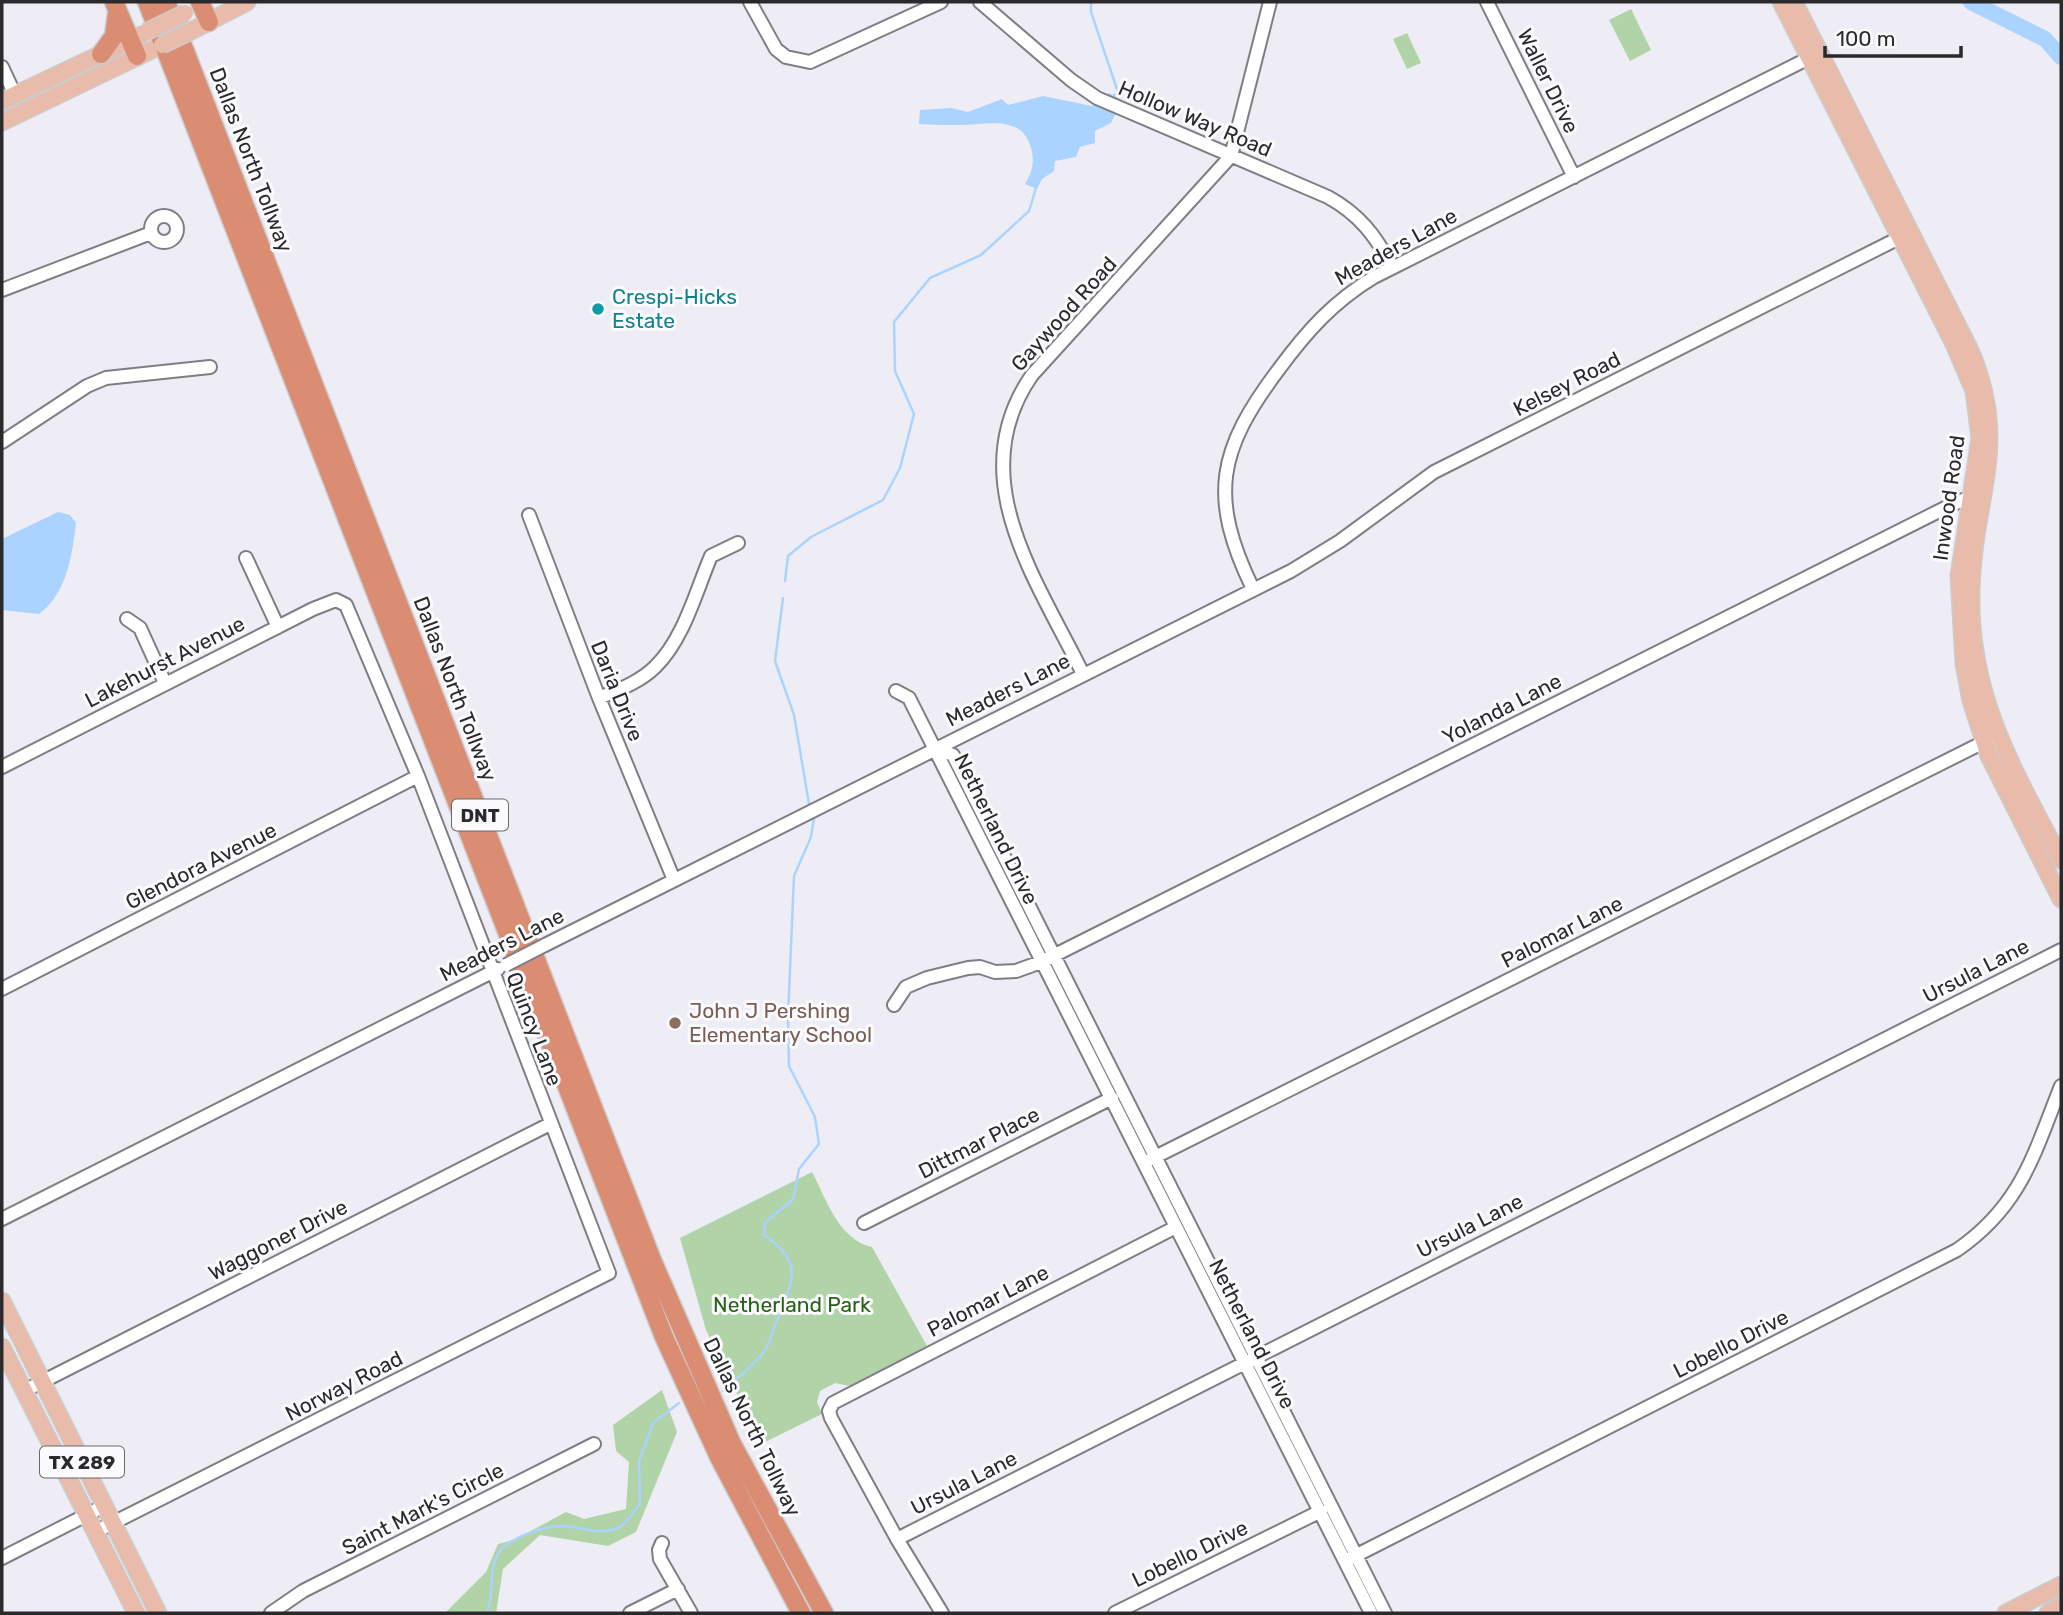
<svg xmlns="http://www.w3.org/2000/svg" width="2063" height="1615" viewBox="0 0 2063 1615" font-family="Rubik,sans-serif">
<style>
.green{fill:#b1d3a8}
.water{fill:#abd3ff}
.lines{fill:none;stroke-linecap:round;stroke-linejoin:round}
.stream{stroke:#abd3ff;stroke-width:2.5}
.river{stroke:#abd3ff;stroke-width:16}
.minor-casing{stroke:#7e7e84;stroke-width:16}
.major-casing{stroke:#cccccd;stroke-width:19}
.highway-casing{stroke:#cccccd;stroke-width:21}
.minor{stroke:#fff;stroke-width:12}
.major{stroke:#e9bbab;stroke-width:16}
.highway{stroke:#da8d73;stroke-width:18}
.minor-bridge-casing{stroke:#7e7e84;stroke-width:16;stroke-linecap:butt}
.major-bridge-casing{stroke:#cccccd;stroke-width:19;stroke-linecap:butt}
.minor-bridge{stroke:#fff;stroke-width:12}
.major-bridge{stroke:#e9bbab;stroke-width:16}
.culture-dot{fill:#0f9aa8;stroke:#fbfbfe;stroke-width:2.5}
.education-dot{fill:#8d6e63;stroke:#fbfbfe;stroke-width:2.5}
.labels{text-anchor:middle;stroke-width:6;stroke-linejoin:round;paint-order:stroke}
.shield{fill:#fbfbfe;stroke:#69696c;stroke-width:2}
.shield-label{font-size:19px;font-weight:bold;fill:#2a2a2d}
.street-label{font-size:21px;fill:#2a2a2d;stroke:#fbfbfe}
.culture-label{font-size:21px;fill:#0d838f;stroke:#fbfbfe;text-anchor:start}
.education-label{font-size:21px;fill:#785e54;stroke:#fbfbfe;text-anchor:start}
.park-label{font-size:21px;fill:#276115;stroke:#fbfbfe}
</style>
<rect width="100%" height="100%" fill="#eeedf5"/>
<path class="green" d="M1631,9L1651,50L1630,61L1609,20Z
M1407,33L1421,63L1407,69L1393,39Z
M812,1172C827,1200 838,1239 872,1247L927,1346L850,1386L835,1383L820,1391L817,1402L822,1414L761,1444L706,1330L680,1238Z
M662,1390L677,1432L636,1532L608,1546L540,1535L503,1569L496,1613H445L486,1572L498,1544L514,1540L566,1512L584,1519L626,1509L629,1462L616,1451L613,1425Z"/>
<path class="water" d="M1109,93L1122,100L1111,123L1095,131V143L1080,147L1076,157L1055,161L1054,171L1042,179L1037,189L1025,184C1032,172 1035,162 1031,148C1022,115 989,124 962,125C948,125 933,125 919,124L920,110L951,108L968,112L1002,99L1008,105L1043,96L1092,106Z
M58,512L70,515L76,523C72,556 67,593 39,614L2,610V539Z"/>
<g class="lines">
<path class="stream" d="M1091,2V12L1118,92L1112,97
M785,581L788,556L811,537L883,500L900,468L914,414L895,371L894,322L930,278L981,255L1029,211L1036,188
M783,598L775,661L794,715L809,804
M723,1391C736,1379 752,1367 763,1353C770,1344 773,1329 778,1318C794,1279 803,1261 764,1235L765,1223L793,1199L799,1169L819,1144L815,1117L789,1066L788,1016L794,876L811,837L814,818
M486,1613C496,1594 486,1571 500,1551C510,1538 544,1526 560,1526C581,1525 596,1537 618,1528C626,1524 634,1511 640,1504L639,1462L653,1423L679,1403"/>
<path class="river" d="M1971,2L2045,39L2061,57"/>
<defs>
<path id="minor" d="M750,2L776,49L786,57L810,62L941,2
M980,2L1071,80L1097,98L1328,197C1359,214 1376,236 1392,267
M1487,2L1574,177
M2,67L15,95
M151 229a13 13 0 1 1 26 0a13 13 0 1 1-26 0Z
M2,290L151,233
M2,442L87,386L106,378L210,367
M529,515L599,698L674,880
M246,558L278,627
M1253,589C1208,496 1218,450 1279,369C1307,331 1333,302 1374,277L1815,55
M127,619L140,628L165,683
M1083,674C1037,580 961,477 1032,375L1231,156L1270,2
M896,691L909,698L1371,1613
M599,698C618,690 640,682 655,667C684,639 696,591 711,556L738,543
M935,748L953,755L1385,1613
M2,767L313,609L336,600L346,605L418,776L609,1273L95,1532
M545,945L1291,571L1340,541L1434,472L1907,234
M2,989L418,776
M894,1005L906,987L927,978L968,968L980,967L995,972L1016,971L1041,962L1951,505L1963,500H1979
M1149,1160L1990,739
M2,1219L498,969
M864,1223L1112,1098
M24,1391L550,1124
M897,1539L2061,950
M662,1543L659,1550L660,1559L691,1613
M2,1558L104,1506
M1349,1559L1957,1250C2021,1206 2034,1154 2061,1086
M271,1613L303,1591L594,1444
M630,1613L678,1589
M942,1613L897,1539L831,1418L829,1411L833,1403L1176,1227
M1115,1613L1321,1511"/>
<path id="major" d="M1781,2L1954,344L1974,391L1980,438L1959,576L1964,664L1971,701L1989,756L2061,899
M1794,2L1970,350C2011,446 1973,496 1971,591C1968,695 2014,771 2061,860
M191,31L247,2
M2,101L141,35
M2,122L162,45
M2,1301L158,1613
M2,1347L136,1613
M2006,1613L2061,1585
M2048,1613L2061,1606"/>
<path id="highway" d="M114,2L137,56
M147,2L664,1337L719,1457L801,1613
M166,2L652,1260L732,1444L824,1613
M200,2L209,22
M101,54L114,36L117,13"/>
</defs>
<use href="#minor" class="minor-casing"/>
<use href="#major" class="major-casing"/>
<use href="#highway" class="highway-casing"/>
<use href="#minor" class="minor"/>
<use href="#major" class="major"/>
<use href="#highway" class="highway"/>
<defs>
<path id="minor-bridge" d="M506,965L545,945"/>
<path id="major-bridge" d="M146,32L185,13
M162,45L191,31"/>
</defs>
<use href="#minor-bridge" class="minor-bridge-casing"/>
<use href="#major-bridge" class="major-bridge-casing"/>
<use href="#minor-bridge" class="minor-bridge"/>
<use href="#major-bridge" class="major-bridge"/>
</g>
<circle class="culture-dot" cx="598" cy="309" r="7"/>
<circle class="education-dot" cx="675" cy="1023" r="7"/>
<g class="labels">
<g class="shield">
<rect x="452" y="799.5" width="56" height="31" rx="5"/>
<rect x="40" y="1446.5" width="84" height="31" rx="5"/>
</g>
<g class="shield-label">
<text x="480" y="822">DNT</text>
<text x="82" y="1469">TX 289</text>
</g>
<g class="street-label">
<text transform="translate(1548 81) rotate(64)" y="7">Waller Drive</text>
<text transform="translate(1195 119) rotate(23)" y="7">Hollow Way Road</text>
<text transform="translate(251 160) rotate(69)" y="7">Dallas North Tollway</text>
<text transform="translate(1396 247) rotate(-29)" y="7">Meaders Lane</text>
<text transform="translate(1064 314) rotate(-48)" y="7">Gaywood Road</text>
<text transform="translate(1567 384) rotate(-27)" y="7">Kelsey Road</text>
<text transform="translate(1949 498) rotate(-82)" y="7">Inwood Road</text>
<text transform="translate(165 662) rotate(-27)" y="7">Lakehurst Avenue</text>
<text transform="translate(455 689) rotate(69)" y="7">Dallas North Tollway</text>
<text transform="translate(1008 690) rotate(-27)" y="7">Meaders Lane</text>
<text transform="translate(617 691) rotate(68)" y="7">Daria Drive</text>
<text transform="translate(1502 709) rotate(-27)" y="7">Yolanda Lane</text>
<text transform="translate(996 829) rotate(64)" y="7">Netherland Drive</text>
<text transform="translate(201 866) rotate(-27)" y="7">Glendora Avenue</text>
<text transform="translate(1562 932) rotate(-27)" y="7">Palomar Lane</text>
<text transform="translate(502 945) rotate(-27)" y="7">Meaders Lane</text>
<text transform="translate(1976 971) rotate(-27)" y="7">Ursula Lane</text>
<text transform="translate(534 1029) rotate(69)" y="7">Quincy Lane</text>
<text transform="translate(979 1143) rotate(-27)" y="7">Dittmar Place</text>
<text transform="translate(1470 1226) rotate(-27)" y="7">Ursula Lane</text>
<text transform="translate(278 1240) rotate(-27)" y="7">Waggoner Drive</text>
<text transform="translate(988 1301) rotate(-27)" y="7">Palomar Lane</text>
<text transform="translate(1252 1334) rotate(63)" y="7">Netherland Drive</text>
<text transform="translate(1731 1344) rotate(-27)" y="7">Lobello Drive</text>
<text transform="translate(344 1386) rotate(-27)" y="7">Norway Road</text>
<text transform="translate(752 1427) rotate(64)" y="7">Dallas North Tollway</text>
<text transform="translate(964 1483) rotate(-27)" y="7">Ursula Lane</text>
<text transform="translate(423 1509) rotate(-27)" y="7">Saint Mark's Circle</text>
<text transform="translate(1190 1554) rotate(-26)" y="7">Lobello Drive</text>
</g>
<g class="culture-label">
<text x="612" y="304">Crespi-Hicks<tspan x="612" dy="24">Estate</tspan></text>
</g>
<g class="education-label">
<text x="689" y="1018">John J Pershing<tspan x="689" dy="24">Elementary School</tspan></text>
</g>
<g class="park-label">
<text x="792" y="1312">Netherland Park</text>
</g>
</g>
<rect width="2063" height="1615" fill="none" stroke="#2a2a2d" stroke-width="7"/>
<path d="M1825 46v10h136v-10" fill="none" stroke="#2a2a2d" stroke-width="3.5"/>
<text x="1836" y="46" font-size="21" fill="#2a2a2d" stroke="#fbfbfe" stroke-width="5" paint-order="stroke">100 m</text>
</svg>
